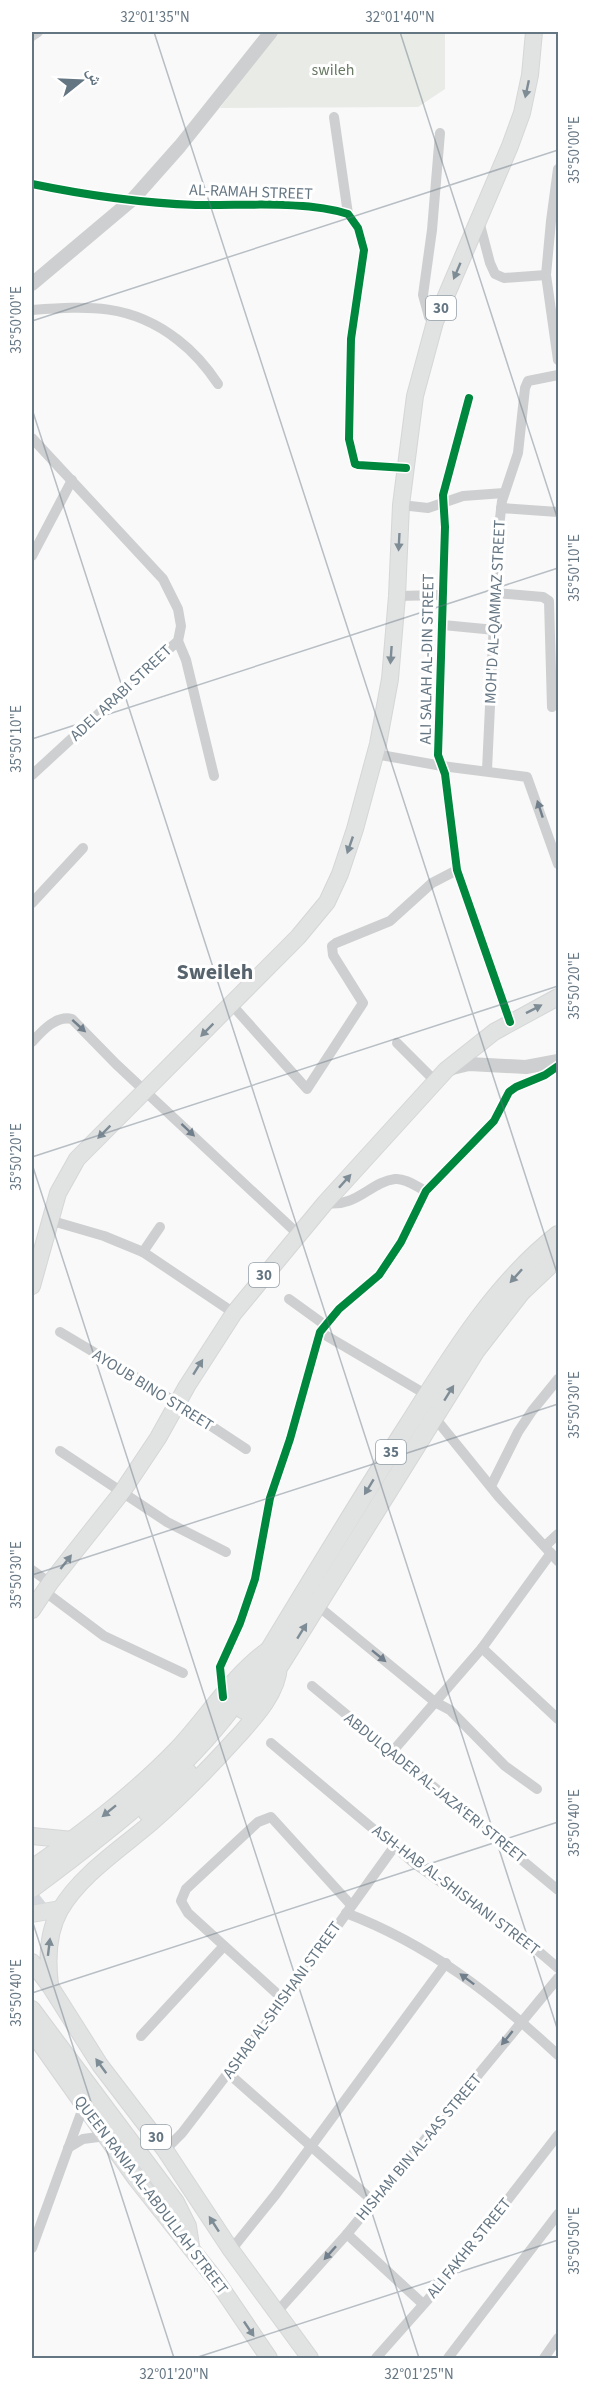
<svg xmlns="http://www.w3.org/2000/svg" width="590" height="2390" font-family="'Source Sans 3','Noto Naskh Arabic',sans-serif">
	<rect width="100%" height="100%" fill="#f9f9f9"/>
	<!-- green -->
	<path fill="#e8ebe6" d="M276,32H445V89L418,107L220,108Z"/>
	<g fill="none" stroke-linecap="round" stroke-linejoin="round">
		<!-- trunk-tunnel -->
		<path stroke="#d4d8dc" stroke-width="18" stroke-dasharray="18 9" stroke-linecap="butt" d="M32,1904L41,1897"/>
		<defs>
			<g id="primary">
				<path d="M32,1286L58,1193L77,1159L298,937L327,902L340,874L355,829L378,744L390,679L397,596L401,505L415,396L435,322L510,146L522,113L530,75L534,32"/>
				<path d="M32,1610L50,1583L122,1492L158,1438L187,1386L234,1313L325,1203L446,1070L494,1032L558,997"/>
				<path d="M32,1836L73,1840"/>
				<path d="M32,1868C84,1832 134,1794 178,1748C208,1716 232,1676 268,1650"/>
				<path d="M32,1914L60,1909"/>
				<path d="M32,1962L50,1986L100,2065L165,2150L231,2250L310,2358"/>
				<path d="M50,1985C47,1960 47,1933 60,1910C80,1875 122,1848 152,1822C183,1795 211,1766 239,1735C256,1716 278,1692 279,1666"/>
				<path d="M32,2009L176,2202L188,2226L191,2246"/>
				<path d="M32,2032L136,2179L216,2280L269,2358"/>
			</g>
			<g id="trunk">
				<path d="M244,1710L281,1663L476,1350L521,1292L558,1257"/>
				<path d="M147,1812L188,1773"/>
				<path d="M32,1888C114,1827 200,1761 255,1674C305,1591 355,1508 407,1427C450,1359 494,1285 558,1235"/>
			</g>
		</defs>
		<!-- primary casing -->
		<use href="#primary" stroke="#d5d6d7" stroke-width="18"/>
		<!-- trunk casing -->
		<use href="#trunk" stroke="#d5d6d6" stroke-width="20"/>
		<!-- minor -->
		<g stroke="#cecfd0" stroke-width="10">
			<path d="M32,36L38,32"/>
			<path d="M334,117L348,214"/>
			<path d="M558,169L551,221L546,275L558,360"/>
			<path d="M32,184C85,195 142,203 196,205C243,206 304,200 348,214L358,228L364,250L351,339L349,439L355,464L358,465L406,468"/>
			<path d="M479,221L490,263L495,274L504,278L546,275"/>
			<path d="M32,310C88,306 131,303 178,340C195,353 206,366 218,384"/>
			<path d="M435,322L429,317L423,295L432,230L440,133"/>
			<path d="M469,398L443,495L445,527L438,755L445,774L457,870L510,1022"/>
			<path d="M32,438L163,579L178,609L181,626L178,641L169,649L32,775"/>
			<path d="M401,505L428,508L463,496L504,493"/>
			<path d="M501,508L558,512"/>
			<path d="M32,556L72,480"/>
			<path d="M496,593L543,597L549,601L552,707"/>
			<path d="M397,596L442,595"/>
			<path d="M443,625L495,630"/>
			<path d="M178,641L186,660L214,776"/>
			<path d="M375,754L442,766L527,777L558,864"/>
			<path d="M487,770L498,536L502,501L518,453L525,388L528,381L558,375"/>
			<path d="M32,903L83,848"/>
			<path d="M232,1005L307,1089L363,1003L333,955L332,946L336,943L390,921L432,883L457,870"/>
			<path d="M32,1042C42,1031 56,1015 72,1019L116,1064L299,1235"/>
			<path d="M397,1043L435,1081"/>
			<path d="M325,1203C357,1208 370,1182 395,1179C406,1178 417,1187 426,1191"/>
			<path d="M49,1220L104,1236L143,1252L234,1313"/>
			<path d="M143,1252L160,1227"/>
			<path d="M289,1299L325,1325"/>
			<path d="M60,1332L149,1385L246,1449"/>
			<path d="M320,1332L427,1395"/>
			<path d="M435,1418L499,1497L558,1561"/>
			<path d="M60,1451L167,1522L226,1552"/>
			<path d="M491,1486L518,1432L532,1411L558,1379"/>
			<path d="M545,1546L558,1534"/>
			<path d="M32,1570L50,1583"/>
			<path d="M44,1591L104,1636L183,1673"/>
			<path d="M318,1606L435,1702L450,1710L505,1766L537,1789"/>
			<path d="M482,1648L558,1719"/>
			<path d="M312,1686L558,1890"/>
			<path d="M223,1696L220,1667L240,1623L255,1579L270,1498L290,1439L320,1332L339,1309L379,1275L401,1242L426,1191L494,1121L509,1092L516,1087L545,1075L558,1066"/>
			<path d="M271,1743L415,1864L537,1950L558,1968"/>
			<path d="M392,1752L482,1648L551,1553"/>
			<path d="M346,1913C430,1945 493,1995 558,2055"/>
			<path d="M284,2000L188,1913L181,1901L186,1889L258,1822L271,1817L351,1905"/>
			<path d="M141,2036L223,1947"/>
			<path d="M228,2073L373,2201"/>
			<path d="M68,2148L83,2139L106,2136"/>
			<path d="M165,2150L182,2133L284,2000L394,1847"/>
			<path d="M347,2234L423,2304"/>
			<path d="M32,2248L84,2105"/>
			<path d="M231,2250L276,2194L446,1963"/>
			<path d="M276,2313L347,2234L558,1978"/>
			<path d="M376,2358L447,2278L558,2135"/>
			<path d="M448,2358L558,2214"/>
			<path d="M544,2358L558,2338"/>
		</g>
		<!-- tertiary -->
		<g stroke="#cecfd0" stroke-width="14">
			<path d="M32,284L133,199L180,146L271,32"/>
			<path d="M448,1069L469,1064L526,1067L558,1061"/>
		</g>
		<!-- primary -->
		<use href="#primary" stroke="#e1e2e2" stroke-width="16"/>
		<!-- trunk -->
		<use href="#trunk" stroke="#e1e2e2" stroke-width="18"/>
		<defs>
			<g id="cycleway">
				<path d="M32,184C85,195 142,203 196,205C243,206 304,200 348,214L358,228L364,250L351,339L349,439L355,464L358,465L406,468"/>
				<path d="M469,398L443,495L445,527L438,755L445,774L457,870L510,1022"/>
				<path d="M223,1697L220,1667L240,1623L255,1579L270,1498L290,1439L320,1332L339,1309L379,1275L401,1242L426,1191L494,1121L509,1092L516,1087L545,1075L558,1066"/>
			</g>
		</defs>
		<!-- cycleway casing -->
		<use href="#cycleway" stroke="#fff" stroke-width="11"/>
		<!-- cycleway -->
		<use href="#cycleway" stroke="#00873e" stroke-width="8"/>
	</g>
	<!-- one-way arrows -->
	<defs><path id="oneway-solid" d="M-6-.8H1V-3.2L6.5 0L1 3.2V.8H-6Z" transform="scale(1.5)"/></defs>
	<g fill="#7e8c96">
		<use href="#oneway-solid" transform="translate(527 89) rotate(102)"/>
		<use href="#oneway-solid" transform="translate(457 271) rotate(113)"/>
		<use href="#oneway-solid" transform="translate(399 542) rotate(93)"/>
		<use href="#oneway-solid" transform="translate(391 655) rotate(94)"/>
		<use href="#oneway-solid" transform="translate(350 845) rotate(109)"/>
		<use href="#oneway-solid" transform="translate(534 1009) rotate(-27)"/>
		<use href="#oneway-solid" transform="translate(207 1030) rotate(135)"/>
		<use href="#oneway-solid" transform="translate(104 1132) rotate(135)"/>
		<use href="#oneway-solid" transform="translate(345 1181) rotate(-48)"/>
		<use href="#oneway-solid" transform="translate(516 1276) rotate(132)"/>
		<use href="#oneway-solid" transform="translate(198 1367) rotate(-58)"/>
		<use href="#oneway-solid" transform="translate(449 1393) rotate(-58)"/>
		<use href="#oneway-solid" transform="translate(369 1487) rotate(121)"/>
		<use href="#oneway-solid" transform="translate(66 1562) rotate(-52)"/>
		<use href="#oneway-solid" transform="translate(302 1631) rotate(-58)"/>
		<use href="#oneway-solid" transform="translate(109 1811) rotate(141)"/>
		<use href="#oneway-solid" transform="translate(49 1947) rotate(-83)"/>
		<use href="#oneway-solid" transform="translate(101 2066) rotate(-126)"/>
		<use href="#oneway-solid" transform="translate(214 2224) rotate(-123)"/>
		<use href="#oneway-solid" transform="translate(249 2329) rotate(56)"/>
	</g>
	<g fill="#707f8b">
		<use href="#oneway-solid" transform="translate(540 809) rotate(-108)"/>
		<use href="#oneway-solid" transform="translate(79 1026) rotate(42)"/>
		<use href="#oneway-solid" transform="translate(188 1130) rotate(43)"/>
		<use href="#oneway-solid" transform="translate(379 1656) rotate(39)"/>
		<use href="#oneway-solid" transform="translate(467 1979) rotate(-143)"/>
		<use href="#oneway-solid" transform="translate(507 2038) rotate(129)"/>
		<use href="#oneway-solid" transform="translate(330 2253) rotate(132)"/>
	</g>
	<!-- ticks -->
	<path fill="none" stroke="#657683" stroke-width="1.5" stroke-opacity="0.45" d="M154,32L558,1276M400,32L558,520M32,321L558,150M32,409L558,2031M32,739L558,568M32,1157L558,986M32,1164L419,2358M32,1575L558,1404M32,1920L174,2358M32,1993L558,1822M195,2358L558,2240"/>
	<g text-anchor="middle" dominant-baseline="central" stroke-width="6" stroke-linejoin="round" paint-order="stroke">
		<!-- shield labels -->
		<g fill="#fff" stroke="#939fa8" stroke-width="1.5">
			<rect x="426" y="296" width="30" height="24" rx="4.5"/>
			<rect x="249" y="1263" width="30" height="24" rx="4.5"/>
			<rect x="376" y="1440" width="30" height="24" rx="4.5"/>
			<rect x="141" y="2125" width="30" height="24" rx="4.5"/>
		</g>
		<g font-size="15" font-weight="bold" fill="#657683">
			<text x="441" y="308">30</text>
			<text x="264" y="1275">30</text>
			<text x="391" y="1452">35</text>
			<text x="156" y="2137">30</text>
		</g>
		<!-- park labels -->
		<g font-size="16" fill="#687a64" stroke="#fff">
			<text x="333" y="70">swileh</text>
		</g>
		<!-- street labels -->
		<g font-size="16" fill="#657683" stroke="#fff">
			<text transform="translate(251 192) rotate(2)">AL-RAMAH STREET</text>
			<text transform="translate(495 612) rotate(-87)">MOH'D AL-QAMMAZ STREET</text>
			<text transform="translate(427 659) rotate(-89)">ALI SALAH AL-DIN STREET</text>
			<text transform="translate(121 693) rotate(-43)">ADEL ARABI STREET</text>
			<text transform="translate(153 1390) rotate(32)">AYOUB BINO STREET</text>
			<text transform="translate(435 1788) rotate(39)">ABDULQADER AL-JAZA‘ERI STREET</text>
			<text transform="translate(456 1890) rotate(37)">ASH-HAB AL-SHISHANI STREET</text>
			<text transform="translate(282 2000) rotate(-54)">ASHAB AL-SHISHANI STREET</text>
			<text transform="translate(419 2147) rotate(-50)">HISHAM BIN AL-AAS STREET</text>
			<text transform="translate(151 2195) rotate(53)">QUEEN RANIA AL-ABDULLAH STREET</text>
			<text transform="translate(469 2248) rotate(-51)">ALI FAKHR STREET</text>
		</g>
		<!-- district labels -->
		<g font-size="22" font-weight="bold" fill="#57646e" stroke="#fff">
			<text x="215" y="972">Sweileh</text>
		</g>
	</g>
	<!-- border -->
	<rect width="590" height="2390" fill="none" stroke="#ffffff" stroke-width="66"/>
	<!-- north arrow -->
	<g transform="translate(81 81) rotate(72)" stroke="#ffffff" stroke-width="4.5" paint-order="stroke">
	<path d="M0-4.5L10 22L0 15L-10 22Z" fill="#657683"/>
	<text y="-9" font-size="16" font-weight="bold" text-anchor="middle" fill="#657683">ش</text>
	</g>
	<rect x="33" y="33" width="524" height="2324" fill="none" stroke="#657683" stroke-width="2"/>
	<g font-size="15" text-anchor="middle" fill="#657683">
		<text x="155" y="22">32°01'35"N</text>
		<text x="400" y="22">32°01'40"N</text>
		<text transform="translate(574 150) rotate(-90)" y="5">35°50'00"E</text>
		<text transform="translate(16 320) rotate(-90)" y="5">35°50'00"E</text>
		<text transform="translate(574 568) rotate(-90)" y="5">35°50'10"E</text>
		<text transform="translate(16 739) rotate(-90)" y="5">35°50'10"E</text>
		<text transform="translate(574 986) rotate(-90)" y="5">35°50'20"E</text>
		<text transform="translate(16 1157) rotate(-90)" y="5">35°50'20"E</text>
		<text transform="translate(574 1405) rotate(-90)" y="5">35°50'30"E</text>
		<text transform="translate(16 1575) rotate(-90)" y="5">35°50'30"E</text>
		<text transform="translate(574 1823) rotate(-90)" y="5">35°50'40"E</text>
		<text transform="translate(16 1993) rotate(-90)" y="5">35°50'40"E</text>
		<text transform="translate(574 2241) rotate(-90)" y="5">35°50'50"E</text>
		<text x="174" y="2379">32°01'20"N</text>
		<text x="419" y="2379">32°01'25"N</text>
	</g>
</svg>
